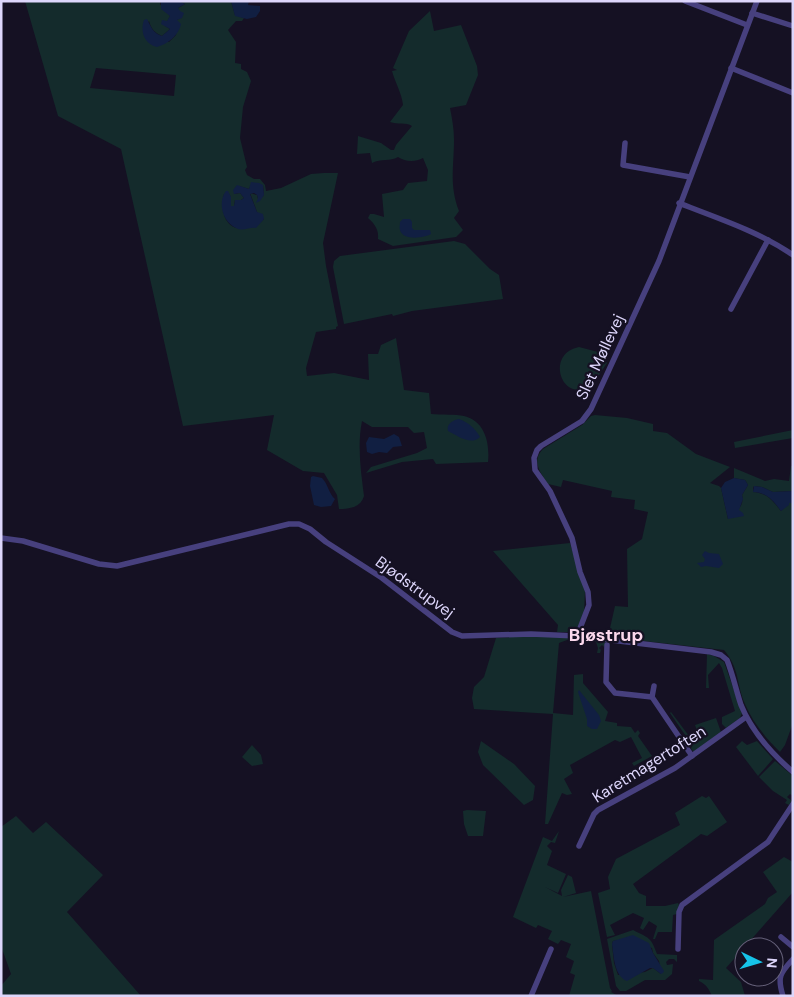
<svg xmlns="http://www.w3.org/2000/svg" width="794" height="997" font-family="'DM Sans',sans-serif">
	<rect width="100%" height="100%" fill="#151123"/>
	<!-- green -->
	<g fill="#142b2c" fill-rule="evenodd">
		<path d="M25,1H161L160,4L170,16L165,26L170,29L162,36C155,33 151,29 149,21L143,30L169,42L176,35L177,20L180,18L178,8L185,4L179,1H231L235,15L244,18L242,21H236L228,30L236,42L235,63L241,64V69L247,72L251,81L243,107L240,138L247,167L245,170L247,175L254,179H260L265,185L266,191L281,188L311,174L324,173H338L323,243L326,266L338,326L336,327V329L316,332L306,368L307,376L334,373L369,380L368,354H378L381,345L396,338L404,390L429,393L431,414C441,415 456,414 464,416C485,421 490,443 488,462L436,464L433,459L402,462L366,473L371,467L417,453L427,448L424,432L414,433L408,427H372L362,421C357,446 361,472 364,496C361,507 350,509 339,509L337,495L324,473L303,471L267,450L274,415L183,426L121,149L58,116ZM96,68L176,75L174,96L90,88ZM263,185L264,195L258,199L257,195L250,193L257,212L264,219C238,239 218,226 224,194L230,195L231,206L233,207L234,206L235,200H241L244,198L240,193L234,194L239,186L249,189L250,187Z"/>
		<path d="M430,11L434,31L461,25L477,66L478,75L466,105L450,108C452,118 454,129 454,140C454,166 449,185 459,211L454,218L463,230L456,237L393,246L378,239C379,230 375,224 368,218L370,214H374L384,217L382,194L403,190L408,183L427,181L428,170L423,158C415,162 406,162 398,157C390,162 381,158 372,163L370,153L357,154L358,136L381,143L391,150H394L396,145L412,126C406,122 398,125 390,122L403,105C402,94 395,82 392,71L397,70L393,68L409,31Z"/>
		<path d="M454,241L465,244L490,269L499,275L503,299L412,311L393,316L392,314L344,324L333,267L334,261L340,256Z"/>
		<path d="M579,347L598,352L599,351L602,353V357L607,363C602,370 597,380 590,385C563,405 544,354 579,347Z"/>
		<path d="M595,415L627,418L653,424V431L667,433L696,454L730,467L710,483L719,486L721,488L728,519C735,513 745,506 742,495L748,485L745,480L734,478V468L765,481L774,479L789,481L791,466H793V491L773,492L762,487L754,486L753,488V492C767,493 772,500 781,511L789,503H793V723L785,745L780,752C766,738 753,723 745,704C736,683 740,669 724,650L608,637L615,606L628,607L627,549L642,539L648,512L634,509L635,500L611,497L612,491L563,480L561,487L548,484C540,472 531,461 543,449L582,425L591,416Z"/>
		<path d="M793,430V438L735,448L734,442Z"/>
		<path d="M570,543L585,591L584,614L577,628L572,632H557L558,625L493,551Z"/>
		<path d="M529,636L570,637L606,641L604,647L602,645L599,648L601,650L600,653H597L598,648L596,642L567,640L559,643L553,713L573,715L574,675L583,674V683L608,712L605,721L617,723V726L631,727L635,733L638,730L640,733L638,736L652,756L634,766L632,763L642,758L631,737L620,742L615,740L570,765L573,773L564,779L572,794L567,795L562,793L548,824H545L553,714L474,709L472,698L474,687L484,677L496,638Z"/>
		<path d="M707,654L714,656L724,662L742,713L740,718L726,728L722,724V717L735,711L722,668L719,663L708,675L709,688H706Z"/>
		<path d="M671,712L695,744L700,739L695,725L716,718L721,732L694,752L691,749L692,745L670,713Z"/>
		<path d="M481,741L514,764L535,786L533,800L524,805L483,765L478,752Z"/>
		<path d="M742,741L747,745L757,741L773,759L758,776L736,747Z"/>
		<path d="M252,745L261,755L263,764L252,766L242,757Z"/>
		<path d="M775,761L793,776V796L790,794L787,797L792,801L789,805L785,803L787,800L773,791L759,777Z"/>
		<path d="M702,796L706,798L709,796L727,822L707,836L701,834L633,884L639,893L646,896V906H665L678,903L679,905L677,914L673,915L672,932H658L655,939H653L657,926L649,921L643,930L640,928L644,918L633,913L610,925L615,935L607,937L598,893L610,889L608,877L616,859L680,825L675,813Z"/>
		<path d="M467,810L486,811L483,836H468L464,824L463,811Z"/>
		<path d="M16,816L33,833L46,822L103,875L67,912L141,996H1V986L11,974L1,946V827Z"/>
		<path d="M559,831L555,843L551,842L547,846L552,851L547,865L566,874L558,893L545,887L562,896L561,890L568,875L572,877L576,893L563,897L591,891L610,988L612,991L611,992L618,996H569L575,975L570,973L574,961L566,957L571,944L561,940L558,944L548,939L552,931L538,925L536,928L513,917L543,837L552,841Z"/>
		<path d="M784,857L793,862V892L726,968L741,982L745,996H712C709,989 706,984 699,981V979L713,980L714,940L765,904L768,898L777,892L763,872Z"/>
		<path d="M633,930C649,938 651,937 657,954L677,955V962L674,959H669L666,962L667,965L673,964L672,974L665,980H645L626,991H620L616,986L607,939ZM620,940L652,948L653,953L659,961L661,974L653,968L645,972L618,975L614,963L612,944L613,941Z"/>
	</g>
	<!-- water -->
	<g fill="#111f42">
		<path d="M161,1H179L185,4L178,8L180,11L184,13L182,18L177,20L181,24C179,35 168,44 157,47C144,44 140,31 144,20L147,19C151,27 153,33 162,36L170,29L161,24L162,20L167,21L170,16L161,9Z"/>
		<path d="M231,1H249L248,5L260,6V11L256,17L247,19L235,16Z"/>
		<path d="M251,182L259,183L263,185L264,195L260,201L256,203L258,198L257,195L254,193L250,194L257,212L263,214L264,219L256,228C249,227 243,232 236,228C223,222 217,203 226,191H228L231,197V206H234L235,200H241L244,198L240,193L234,194L233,190L237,185L249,189Z"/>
		<path d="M403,219H410L412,222V228L414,230H430L431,234C424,238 403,241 400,230C399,228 400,225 400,222Z"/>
		<path d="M459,419C469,423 475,428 480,437C471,446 458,436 448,431C446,424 453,420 459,419Z"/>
		<path d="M394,434L399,437L402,446L393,447L387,453L379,452L372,454L367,452L366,443L369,437L384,439Z"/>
		<path d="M313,476L322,478C328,484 329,494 335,499L331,506L321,507L314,505L310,486L311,477Z"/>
		<path d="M734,478L745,480L748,485L742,495L743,499L739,510L743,513L744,516L728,519L721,488L725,482Z"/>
		<path d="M754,486L762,487L773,492L793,491V503H789V505L781,511C772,499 767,493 753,492Z"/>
		<path d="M705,551L709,553L719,554L723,564L719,568L706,566L701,567L697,563L704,562L705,559L702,555Z"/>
		<path d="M579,690L599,715L601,721L597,729H592L587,726V719L578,692Z"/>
		<path d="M633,935L649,943L653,953L664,971L663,973L661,974L653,968H650L627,981C614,976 614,957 612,944L613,941Z"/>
	</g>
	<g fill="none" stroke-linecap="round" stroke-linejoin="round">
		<!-- minor -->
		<g stroke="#47407e" stroke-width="5.5">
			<path d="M685,1L747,25"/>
			<path d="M752,13L793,26"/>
			<path d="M731,68L793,93"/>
			<path d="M625,143L623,165L690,177"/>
			<path d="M679,203C719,219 758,231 793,255"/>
			<path d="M731,309L768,240"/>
			<path d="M1,538L23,541L99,564L117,566L289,524H299L310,529L326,542L382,578L452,632L462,636L531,634L577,636L711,652L721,655L727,660C733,675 736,690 741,705C752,732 771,753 793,772"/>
			<path d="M577,636L589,605L588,592L580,572L572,538L550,491L535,470L534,458L537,450L541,446L582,421L591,409L659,261L757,1"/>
			<path d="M607,645L606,682L615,693L652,697L692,756"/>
			<path d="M652,697L654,686"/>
			<path d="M579,846L594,814L598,810L675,768L746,717"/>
			<path d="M781,937L793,947"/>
			<path d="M678,949L679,912L682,905L768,842L793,804"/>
			<path d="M531,996L551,949"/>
			<path d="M783,996C777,977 780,973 793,959"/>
		</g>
	</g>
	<g text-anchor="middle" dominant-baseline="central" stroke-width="4.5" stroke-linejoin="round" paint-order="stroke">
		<!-- street labels -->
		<g font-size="16" fill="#ddd6fb" stroke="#151123">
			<text transform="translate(600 357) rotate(-65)">Slet Møllevej</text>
			<text transform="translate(415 587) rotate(36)">Bjødstrupvej</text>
			<text transform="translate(649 764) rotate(-32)">Karetmagertoften</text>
		</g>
		<!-- neighbourhood labels -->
		<g font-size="18" font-weight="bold" fill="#fbd8ec" stroke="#151123">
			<text x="606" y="635">Bjøstrup</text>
		</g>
	</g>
	<!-- border -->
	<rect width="794" height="997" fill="none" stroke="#ddd6fb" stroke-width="5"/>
	<!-- north arrow -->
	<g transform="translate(759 962) rotate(95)"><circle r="24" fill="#151123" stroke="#656079"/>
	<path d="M0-4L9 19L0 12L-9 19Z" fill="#16c3e8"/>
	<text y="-8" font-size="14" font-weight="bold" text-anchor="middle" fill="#ddd6fb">N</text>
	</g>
</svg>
